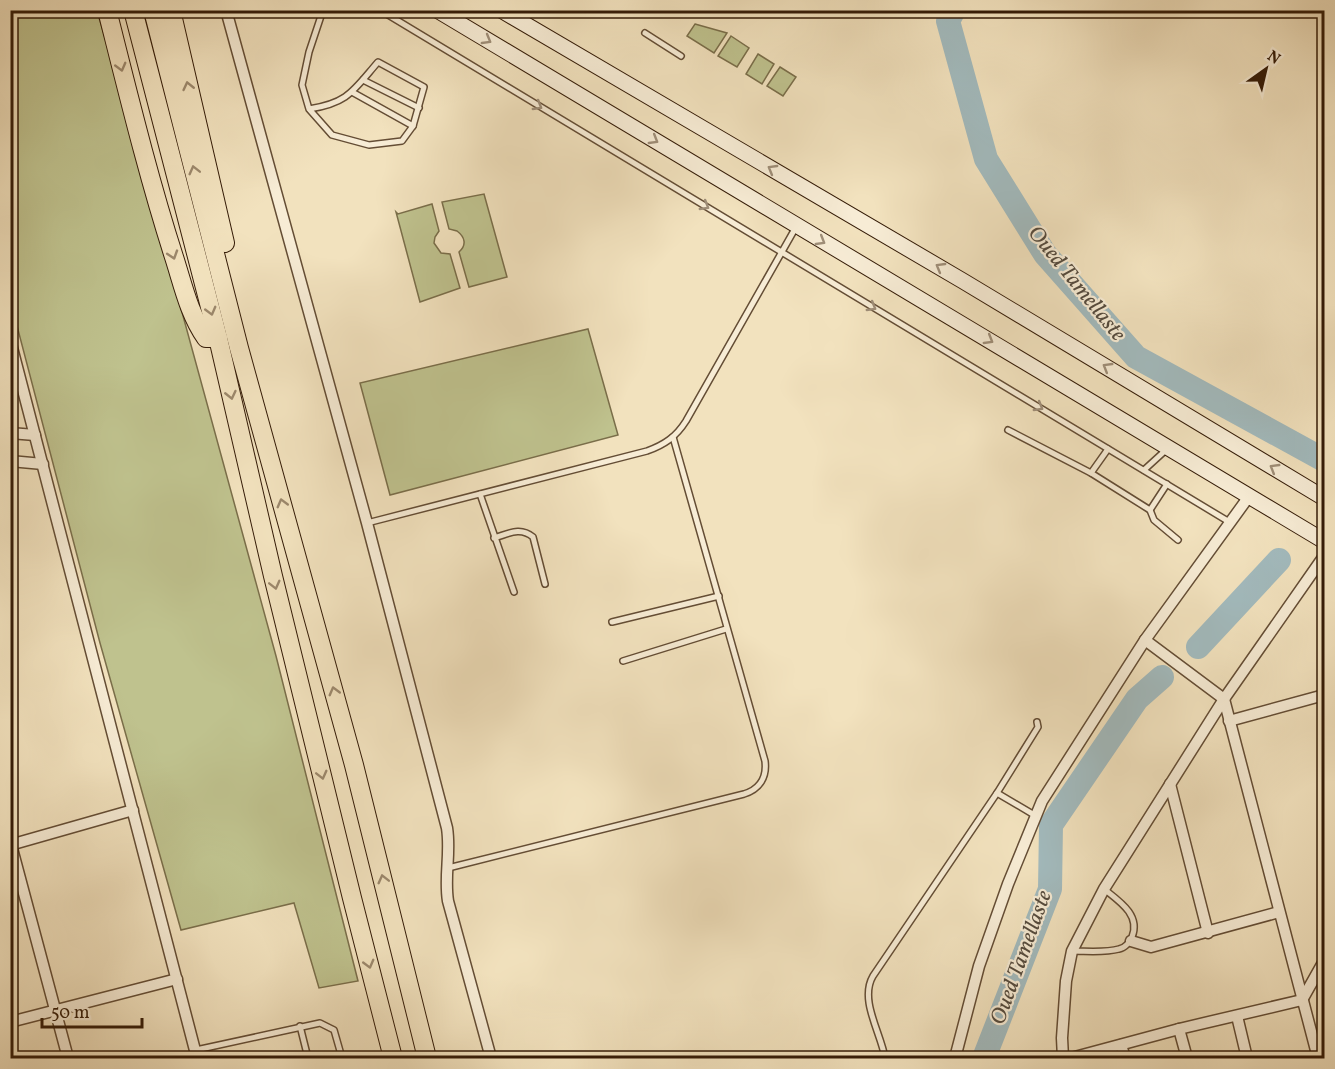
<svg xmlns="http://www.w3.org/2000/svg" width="1335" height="1069" font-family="Vollkorn,serif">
	<rect width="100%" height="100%" fill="#f2e2be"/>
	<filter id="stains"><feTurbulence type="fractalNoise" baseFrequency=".00333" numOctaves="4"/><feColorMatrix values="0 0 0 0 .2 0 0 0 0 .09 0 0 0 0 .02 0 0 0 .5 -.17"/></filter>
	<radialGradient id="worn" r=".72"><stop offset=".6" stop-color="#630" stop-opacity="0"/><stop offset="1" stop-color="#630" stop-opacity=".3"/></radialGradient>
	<!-- green -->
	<g fill="#bfc28e" stroke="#7a6e4a" stroke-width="1.5">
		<path d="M10,11H97L127,111L276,656L358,981L319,988L294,903L181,930L100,643L11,303Z"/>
		<path d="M695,24L727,33L714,53L687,36Z"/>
		<path d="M731,36L749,48L737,67L718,56Z"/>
		<path d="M758,54L774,64L762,84L746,74Z"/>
		<path d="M780,67L796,77L783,96L767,86Z"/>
		<path d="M484,194L507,277L469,287L459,252C467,245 465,237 457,231L449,229L442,202Z"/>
		<path d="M432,204L439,231L435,237L434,243L441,253L450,254L460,288L420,302L396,212L398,214Z"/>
		<path d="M588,329L618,435L390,495L360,383Z"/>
	</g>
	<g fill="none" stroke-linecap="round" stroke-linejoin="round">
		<!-- river -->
		<g stroke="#a2babd" stroke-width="24">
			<path d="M954,10L948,21L986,159L1045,254L1136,357L1324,460"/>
			<path d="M1198,647L1279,560"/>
			<path d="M984,1058L1050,889L1051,825L1137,699L1162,677"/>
		</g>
		<defs>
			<g id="service">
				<path d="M380,10L1231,523"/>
				<path d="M645,33L681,56"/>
				<path d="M363,80L419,108"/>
				<path d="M352,92L413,126"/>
				<path d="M309,109C348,103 353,91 378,62L424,87L413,126L402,141L369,145L332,135L309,109L302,85L309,52L323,10"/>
				<path d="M1008,430L1091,473"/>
				<path d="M1108,449L1091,473L1150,510L1154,520L1178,540"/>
				<path d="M1144,470L1167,449"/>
				<path d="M480,494L514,592"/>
				<path d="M1150,510L1167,484"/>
				<path d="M367,523L647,451C664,445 676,437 686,421L796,227"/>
				<path d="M494,538C508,534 520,526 533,537L545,584"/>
				<path d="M612,622L719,596"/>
				<path d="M623,661L726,629"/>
				<path d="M997,793L1038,727L1037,722"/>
				<path d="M448,868L744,794C760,789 767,777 765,761L673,437"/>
				<path d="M1072,951C1087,951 1105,953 1119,949C1125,948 1130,942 1132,937C1141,915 1119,901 1104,889"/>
				<path d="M300,1026L308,1058"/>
				<path d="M196,1050L320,1023L334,1030L342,1058"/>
				<path d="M885,1058C881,1033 859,1000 873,976L997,793L1036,816"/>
			</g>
			<g id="minor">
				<path d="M226,10L367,523L447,828C451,853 444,876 448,901L491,1058"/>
				<path d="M10,340L197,1058"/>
				<path d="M10,433L35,435"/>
				<path d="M10,461L43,464"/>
				<path d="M1145,640L1224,699L1318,1058"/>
				<path d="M1229,721L1324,695"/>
				<path d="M1170,784L1208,933"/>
				<path d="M10,841L68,1058"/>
				<path d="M10,845L133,810"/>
				<path d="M1131,941L1151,947L1279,912"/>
				<path d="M1237,1016L1247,1058"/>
				<path d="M10,1022L177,979"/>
				<path d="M1179,1029L1187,1058"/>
				<path d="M1121,1045L1125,1058"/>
				<path d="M955,1058L979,966L1008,884L1042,801L1145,640L1250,495"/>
				<path d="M1063,1058L1062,1038L1066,981L1072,951L1104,889L1224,699L1324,556"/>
				<path d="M1071,1058L1179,1029L1302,1000L1324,961"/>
			</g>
			<g id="secondary">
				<path d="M437,10L1324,541"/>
				<path d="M501,10L963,281L1324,498"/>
			</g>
			<g id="trunk">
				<path d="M107,10C128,93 148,176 174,257C183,285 189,314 206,338H218"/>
				<path d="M133,10L218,338L273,576L352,898L393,1058"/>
				<path d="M153,10L239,348L354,765L427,1058"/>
				<path d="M171,10L225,243"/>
			</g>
		</defs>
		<!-- service casing -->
		<use href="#service" stroke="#644d35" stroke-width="8"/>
		<!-- minor casing -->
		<use href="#minor" stroke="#644d35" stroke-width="13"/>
		<!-- secondary casing -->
		<use href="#secondary" stroke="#341b07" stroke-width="17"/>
		<!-- trunk casing -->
		<use href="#trunk" stroke="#341b07" stroke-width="20"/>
		<!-- service -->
		<use href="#service" stroke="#f7ecd5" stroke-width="5"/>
		<!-- minor -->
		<use href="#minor" stroke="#f7ecd5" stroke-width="10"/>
		<!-- secondary -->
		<use href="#secondary" stroke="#f7ecd5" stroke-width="15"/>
		<!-- trunk -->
		<use href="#trunk" stroke="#f2e2be" stroke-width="18"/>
	</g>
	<!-- one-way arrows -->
	<defs><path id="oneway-chevron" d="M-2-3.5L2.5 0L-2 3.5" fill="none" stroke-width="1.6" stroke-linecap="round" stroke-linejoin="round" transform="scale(1.5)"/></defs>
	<g stroke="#9f8e78">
		<use href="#oneway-chevron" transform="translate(487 40) rotate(30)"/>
		<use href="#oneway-chevron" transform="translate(538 106) rotate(31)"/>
		<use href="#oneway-chevron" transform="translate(654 140) rotate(31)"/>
		<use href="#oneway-chevron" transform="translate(772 169) rotate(-150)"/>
		<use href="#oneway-chevron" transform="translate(705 206) rotate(31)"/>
		<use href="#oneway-chevron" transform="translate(821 241) rotate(31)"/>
		<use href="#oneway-chevron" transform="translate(940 267) rotate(-150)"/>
		<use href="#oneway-chevron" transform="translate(872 307) rotate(31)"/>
		<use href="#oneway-chevron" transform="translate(989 340) rotate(31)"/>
		<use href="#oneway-chevron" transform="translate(1107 367) rotate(-149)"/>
		<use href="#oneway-chevron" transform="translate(1039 407) rotate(31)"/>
		<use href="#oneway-chevron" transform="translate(1274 468) rotate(-149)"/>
	</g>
	<g stroke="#9c886c">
		<use href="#oneway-chevron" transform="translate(121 67) rotate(75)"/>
		<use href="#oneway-chevron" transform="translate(188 86) rotate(-103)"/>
		<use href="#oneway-chevron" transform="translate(194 170) rotate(-104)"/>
		<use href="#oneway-chevron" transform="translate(173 255) rotate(72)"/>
		<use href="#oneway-chevron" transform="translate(211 311) rotate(75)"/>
		<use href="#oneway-chevron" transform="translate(231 395) rotate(77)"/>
		<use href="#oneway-chevron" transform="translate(282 503) rotate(-105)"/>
		<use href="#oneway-chevron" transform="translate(275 585) rotate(76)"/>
		<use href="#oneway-chevron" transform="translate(334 691) rotate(-105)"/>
		<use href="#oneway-chevron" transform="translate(322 775) rotate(76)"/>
		<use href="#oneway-chevron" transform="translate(383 879) rotate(-104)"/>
		<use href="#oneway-chevron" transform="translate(369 964) rotate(75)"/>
	</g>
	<g text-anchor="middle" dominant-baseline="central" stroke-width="4.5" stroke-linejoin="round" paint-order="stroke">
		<!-- water labels -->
		<g font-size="22" font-style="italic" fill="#554b3e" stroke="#f7ecd5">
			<text transform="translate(1076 284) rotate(51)">Oued Tamellaste</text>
			<text transform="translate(1022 958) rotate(-70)">Oued Tamellaste</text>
		</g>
	</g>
	<!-- margin -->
	<rect width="1335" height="1069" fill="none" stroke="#f2e2be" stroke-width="36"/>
	<rect x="12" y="12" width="1311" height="1045" fill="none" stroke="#341b07" stroke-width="3"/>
	<rect x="18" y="18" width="1299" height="1033" fill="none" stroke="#341b07" stroke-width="1.5"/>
	<!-- north arrow -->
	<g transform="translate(1266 69) rotate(34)" stroke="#f7ecd5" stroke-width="4.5" paint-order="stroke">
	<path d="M0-4.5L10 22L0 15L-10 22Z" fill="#341b07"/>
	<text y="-9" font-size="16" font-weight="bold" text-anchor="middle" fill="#341b07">N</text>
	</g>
	<!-- scale -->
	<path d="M42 1018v9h100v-9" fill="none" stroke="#341b07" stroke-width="3"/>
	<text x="51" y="1018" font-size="18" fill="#341b07" stroke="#f7ecd5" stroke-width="4.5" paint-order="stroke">50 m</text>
	<rect width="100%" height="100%" filter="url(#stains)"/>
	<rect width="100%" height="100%" fill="url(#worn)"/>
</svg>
